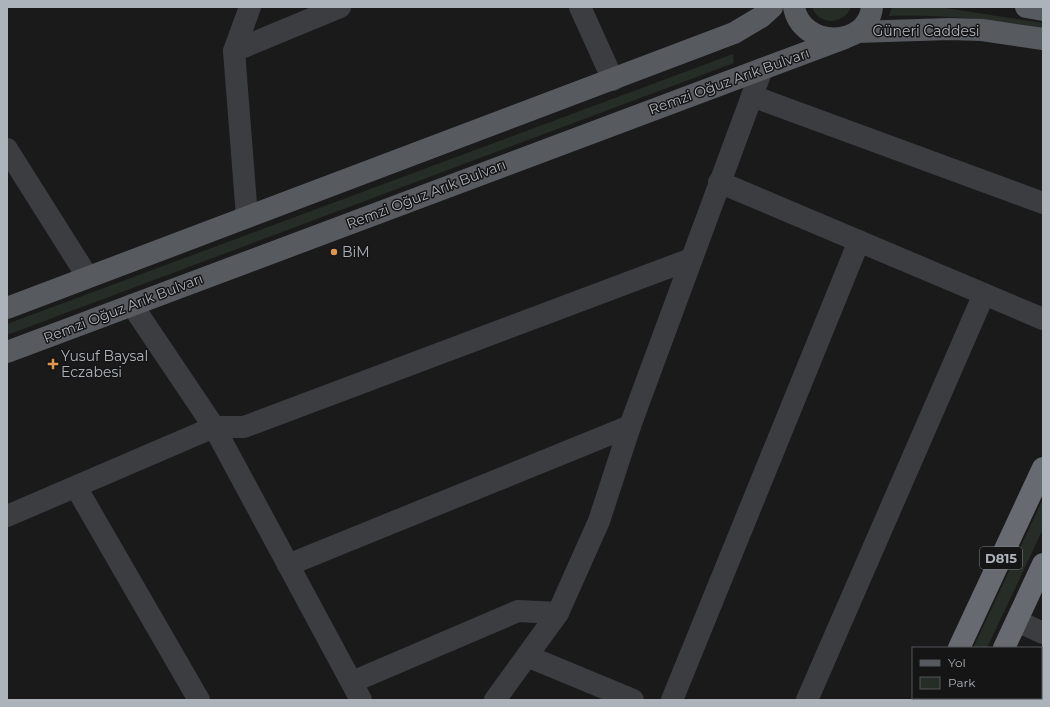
<svg xmlns="http://www.w3.org/2000/svg" width="1050" height="707" font-family="Montserrat,sans-serif">
	<rect width="100%" height="100%" fill="#1a1a1b"/>
	<!-- green -->
	<g fill="#262d26">
		<path d="M812,7H851C844,25 818,26 812,7Z"/>
		<path d="M892,7H939L1043,23V29C992,20 941,14 889,16Z"/>
		<path d="M733,54L734,63L7,335V324Z"/>
		<path d="M1043,499V529L987,648H973Z"/>
	</g>
	<g fill="none" stroke-linecap="round" stroke-linejoin="round">
		<!-- minor -->
		<g stroke="#3b3d40" stroke-width="22">
			<path d="M580,7L613,80"/>
			<path d="M234,51L340,7"/>
			<path d="M752,96L1043,203"/>
			<path d="M7,149L87,276"/>
			<path d="M719,182L1043,319"/>
			<path d="M247,217L234,51L250,7"/>
			<path d="M132,305L214,427L361,700"/>
			<path d="M76,487L199,700"/>
			<path d="M7,516L214,427H244L691,259"/>
			<path d="M288,565L630,426"/>
			<path d="M1017,621L1043,633"/>
			<path d="M527,656L633,700"/>
			<path d="M352,682L518,611L558,613"/>
			<path d="M495,700L558,613L599,521L630,426L762,69"/>
			<path d="M672,700L859,241"/>
			<path d="M807,700L984,294"/>
		</g>
		<!-- major -->
		<g stroke="#575a5f" stroke-width="22">
			<path d="M794,7C801,48 867,50 872,7"/>
			<path d="M1026,7L1043,10"/>
			<path d="M857,32L949,29L982,30L1043,39"/>
			<path d="M7,308L734,33L761,17L772,7"/>
			<path d="M7,352L845,38"/>
		</g>
		<!-- highway -->
		<g stroke="#676b71" stroke-width="22">
			<path d="M959,648L1043,468"/>
			<path d="M1004,648L1043,564"/>
			<path d="M935,700L936,698"/>
			<path d="M980,700L981,698"/>
		</g>
	</g>
	<!-- markers -->
	<g fill="#e0964d" stroke="#151516" stroke-width="1.5">
		<circle cx="334" cy="252" r="4"/>
		<path d="M51 358h4v4h4v4h-4v4h-4v-4h-4v-4h4z"/>
	</g>
	<g text-anchor="middle" dominant-baseline="central" stroke-width="3" stroke-linejoin="round" paint-order="stroke">
		<!-- shield labels -->
		<rect fill="#151516" stroke="#7f8489" stroke-width="1" x="980" y="547" width="42" height="22" rx="3"/>
		<g font-size="13" font-weight="bold" fill="#adb3ba">
			<text x="1001" y="558">D815</text>
		</g>
		<!-- street labels -->
		<g font-size="14" fill="#adb3ba" stroke="#151516">
			<text x="926" y="31">Güneri Caddesi</text>
			<text transform="translate(729 81) rotate(-20)">Remzi Oğuz Arık Bulvarı</text>
			<text transform="translate(426 194) rotate(-21)">Remzi Oğuz Arık Bulvarı</text>
			<text transform="translate(123 308) rotate(-21)">Remzi Oğuz Arık Bulvarı</text>
		</g>
		<!-- poi labels -->
		<g font-size="14" fill="#adb3ba" stroke="#151516" text-anchor="start">
			<text x="342" y="252">BiM</text>
			<text x="61" y="356">Yusuf Baysal<tspan x="61" dy="16">Eczabesi</tspan></text>
		</g>
	</g>
	<!-- border -->
	<rect width="1050" height="707" fill="none" stroke="#adb3ba" stroke-width="16"/>
	<!-- legend -->
	<rect x="912" y="647" width="130" height="52" fill="#151516" stroke="#525458"/>
	<rect x="920" y="660" width="20" height="6" fill="#575a5f" stroke="#525458"/>
	<text x="948" y="667" font-size="12" fill="#adb3ba">Yol</text>
	<rect x="920" y="677" width="20" height="12" fill="#262d26" stroke="#525458"/>
	<text x="948" y="687" font-size="12" fill="#adb3ba">Park</text>
</svg>
